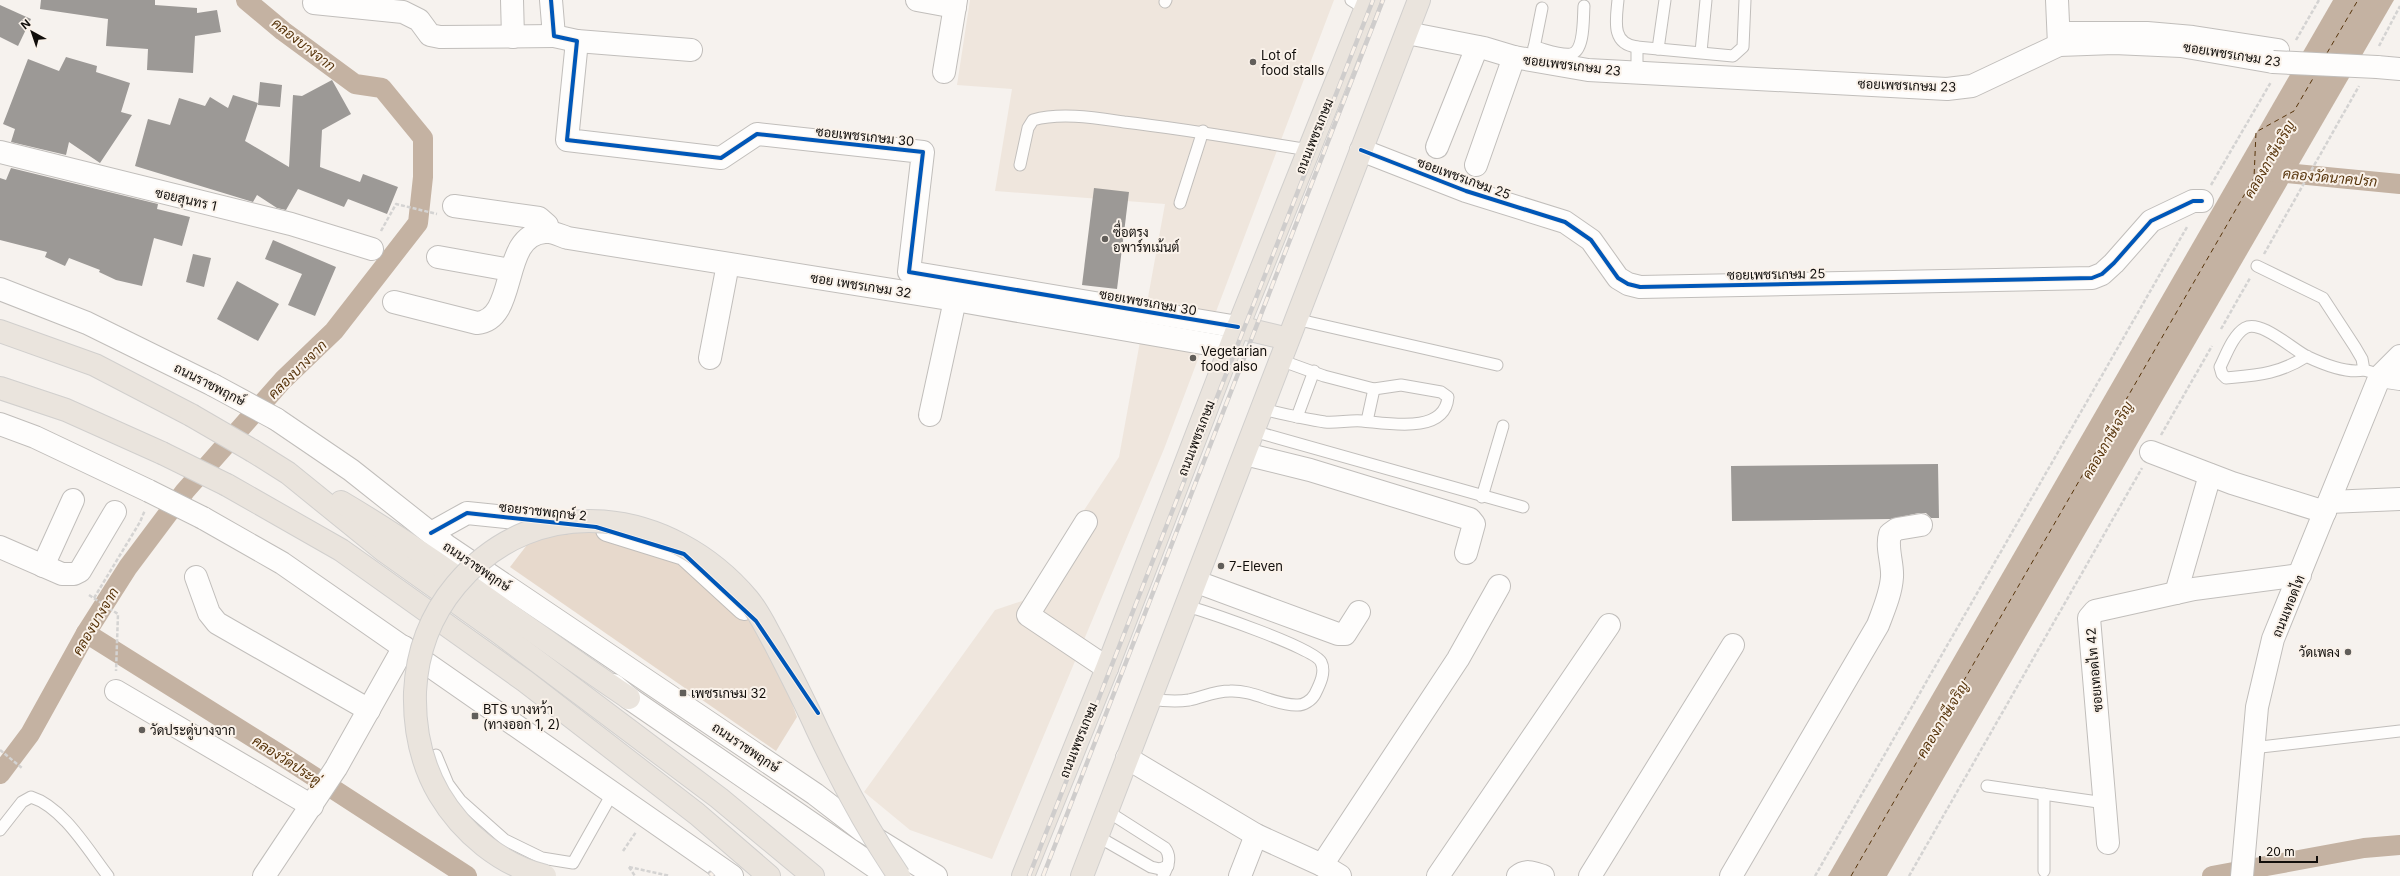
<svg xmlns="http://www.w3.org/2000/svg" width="2400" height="876" font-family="Inter,Sarabun,sans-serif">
	<rect width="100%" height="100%" fill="#f6f2ee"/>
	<!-- built -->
	<path fill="#efe6dd" d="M970,0H1334L1164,449L992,859L910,830L864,792L995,610L1025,600L1119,457L1165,204L995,191L1012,89L957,85Z"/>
	<!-- green -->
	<path fill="#e7d9cc" d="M553,511L674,558L752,623L783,679L797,717L776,751L510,567Z"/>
	<!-- water -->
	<path fill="#c4b2a2" d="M2333,0H2394L1887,876H1828Z"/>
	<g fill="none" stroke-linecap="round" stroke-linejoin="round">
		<!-- canal -->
		<g stroke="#c4b2a2" stroke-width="20">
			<path d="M2266,171L2400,184"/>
			<path d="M86,633L276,752L467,876"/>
			<path d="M0,774L30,734L86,633L128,567L185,491L283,380L334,331L418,223L423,177V138L382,88L355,84L283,31L246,0"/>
			<path d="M2212,876L2364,848L2400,845"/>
		</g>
		<!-- ferry -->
		<g stroke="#57340b" stroke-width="1" stroke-dasharray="5 4" stroke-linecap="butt">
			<path d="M2327,53L2358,0"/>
			<path d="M1851,876L2254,178L2256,132L2294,111L2315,75"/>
		</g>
	</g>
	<!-- building -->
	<g fill="#9c9996">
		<path d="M41,0H155V5L197,8V13L217,10L221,32L195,36L193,73L147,70L148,49L106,46L108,19L40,9Z"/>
		<path d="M0,5L31,19L18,46L0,37Z"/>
		<path d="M66,57L97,66L96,72L130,83L121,112L132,115L100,163L69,142L66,155L11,142L15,129L3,124L28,59L59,71Z"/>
		<path d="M332,80L351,114L322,130L320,167L360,182L363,174L398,187L387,214L348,199L344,207L298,189L286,210L277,208L257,195L253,202L135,166L148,119L170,125L179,98L205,106L210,97L228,108L233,95L258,103L245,141L289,167L293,95L302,96Z"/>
		<path d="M260,82L282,85L280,107L258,105Z"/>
		<path d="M11,168L158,204L157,209L190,217L182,246L154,238L142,286L116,280L99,272L100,270L69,258L65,266L45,257L47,252L0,240V178L6,180Z"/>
		<path d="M1094,188L1129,192L1117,289L1082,285Z"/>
		<path d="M273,240L336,267L315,316L288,305L302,274L265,259Z"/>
		<path d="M193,254L211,258L204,287L186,282Z"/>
		<path d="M237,281L279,304L258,341L217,319Z"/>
		<path d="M1938,464L1939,518H1931L1926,513H1919L1890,519L1732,521L1731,466Z"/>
	</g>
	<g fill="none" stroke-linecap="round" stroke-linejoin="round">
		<defs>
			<g id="service">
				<path d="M1351,0L1365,9"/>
				<path d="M1618,0C1616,20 1611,44 1637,47V72"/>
				<path d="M1165,2L1166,0"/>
				<path d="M1534,47C1544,49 1561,56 1571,54C1585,51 1583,17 1584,6"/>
				<path d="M1637,47L1733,56L1743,47L1745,0"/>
				<path d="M1658,49L1665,0"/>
				<path d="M1701,52L1706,0"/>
				<path d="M1533,53L1542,8"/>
				<path d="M1020,165L1028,128L1033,120C1061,112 1096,118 1124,122C1186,129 1247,140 1309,150"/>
				<path d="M1180,203L1203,131"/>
				<path d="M2257,266L2323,298L2355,347L2362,359L2364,370L2371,372"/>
				<path d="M1295,319L1497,365"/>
				<path d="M2307,356C2279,374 2258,375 2226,378L2222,374L2220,367C2226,355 2233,335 2245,328C2261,319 2293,350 2308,357C2323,364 2347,374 2364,370"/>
				<path d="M1262,409C1283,414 1304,419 1325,422C1337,423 1350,420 1362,421C1387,423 1445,435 1448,397L1441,392L1401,385L1374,389L1324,376L1280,360"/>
				<path d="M1297,417L1314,371"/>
				<path d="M1367,421L1374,389"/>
				<path d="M1253,431L1523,507"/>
				<path d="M1482,497L1503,426"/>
				<path d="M1150,699C1164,701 1175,702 1189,700C1203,697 1215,691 1230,691C1254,690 1274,705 1296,705C1303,706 1312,700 1315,694C1320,684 1326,672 1321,662C1315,648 1207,612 1187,606"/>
				<path d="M2252,748L2400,731"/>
				<path d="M436,755L448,784L460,800L505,840L542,858L573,863L613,792"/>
				<path d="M1987,786L2105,803"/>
				<path d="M1107,811L1165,848C1172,857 1168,867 1163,876"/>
				<path d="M0,830L22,802L31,797C63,807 88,850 108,876"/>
				<path d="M1097,836L1151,867L1160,869L1168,866"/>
				<path d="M2044,871V794"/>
			</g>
			<g id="minor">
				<path d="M512,0L513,37"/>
				<path d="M551,0L554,36L577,41L567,140L721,158L757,134L923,152L909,272L1238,327"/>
				<path d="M917,0L955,7"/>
				<path d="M2057,0L2059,45"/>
				<path d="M314,3L403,12L419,20L430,35L440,37L554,36"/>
				<path d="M2069,33H2147L2193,37L2278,50"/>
				<path d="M577,41L691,50"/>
				<path d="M944,72L956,0"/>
				<path d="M1437,147L1477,47"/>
				<path d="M1361,150L1466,191L1565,222L1591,240L1618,278L1628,284L1640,287L2092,278L2102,274L2114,263L2151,221L2193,201H2202"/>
				<path d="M0,152L291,224L372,249"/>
				<path d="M1476,165L1514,57"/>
				<path d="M454,206L539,218L547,225V232"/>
				<path d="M438,257L510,270"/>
				<path d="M394,302L477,323C519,319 499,235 545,232C552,231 561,236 568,238L955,300L1231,348"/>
				<path d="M710,358L728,264"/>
				<path d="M2380,376L2400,379"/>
				<path d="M930,415L955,300"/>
				<path d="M2151,452L2232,483L2325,512"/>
				<path d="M1245,454L1310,470L1470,519L1474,524L1466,553"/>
				<path d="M2329,502L2400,499"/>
				<path d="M1086,522L1028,615L1107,668"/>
				<path d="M607,530L684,554L744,609"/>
				<path d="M431,533L467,513L564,523"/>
				<path d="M0,547L62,574H74L80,571L115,512"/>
				<path d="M43,566L73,500"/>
				<path d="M196,577L209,613L217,623L369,710"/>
				<path d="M1197,582L1338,634H1345L1359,612"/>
				<path d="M2176,593L2210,475"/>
				<path d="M116,691L312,806"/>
				<path d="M1127,758L1256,835L1322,865L1340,876"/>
				<path d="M2108,843L2089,618L2095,611L2194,589L2300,575"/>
				<path d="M1322,865L1458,659L1499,586"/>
				<path d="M264,876L336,768L404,647"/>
				<path d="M1240,876L1256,835"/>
				<path d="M1438,876L1609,625"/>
				<path d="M1518,876C1526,869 1534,873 1543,876"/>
				<path d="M1590,876L1733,645"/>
				<path d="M1731,876L1878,625C1884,609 1891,593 1892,577C1893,563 1886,548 1890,534L1897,529L1921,525"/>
			</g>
			<g id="secondary">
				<path d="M1407,33L1484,48L1514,57L1588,70L1947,89L1972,86L2059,45L2114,43L2181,46L2273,62"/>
				<path d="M2377,67L2400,69"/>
				<path d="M0,289L87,323L213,385"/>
				<path d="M276,419L351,470L447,546L815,794L863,831L936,876"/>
				<path d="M0,424L35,437L149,491"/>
				<path d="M203,518L282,563L732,876"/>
				<path d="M614,685L629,698L888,876"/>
				<path d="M2242,876L2257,707L2273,639L2380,376L2400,356"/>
			</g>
			<g id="primary">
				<path d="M1238,327L1288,339"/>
				<path d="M0,331L95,365L191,415"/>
				<path d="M0,388L66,410L162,453"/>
				<path d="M253,451L288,473L383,550L497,631L719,798L813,876"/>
				<path d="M227,485L341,550L525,681L697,814L769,876"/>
				<path d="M341,502C441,561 533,634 629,698"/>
				<path d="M1023,876L1107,668L1238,327L1369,0"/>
				<path d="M1082,876L1419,0"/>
			</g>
		</defs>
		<!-- service casing -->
		<use href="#service" stroke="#c1bebb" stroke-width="13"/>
		<!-- minor casing -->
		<use href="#minor" stroke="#c1bebb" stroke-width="24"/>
		<!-- secondary casing -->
		<use href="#secondary" stroke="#c1bebb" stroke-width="24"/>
		<!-- primary casing -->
		<use href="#primary" stroke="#d1cfcd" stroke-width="24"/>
		<!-- path -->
		<g stroke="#d4d3d2" stroke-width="2.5" stroke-dasharray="4 2" stroke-linecap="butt">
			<path d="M2296,40L2319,0"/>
			<path d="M2379,46L2400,6"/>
			<path d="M2211,185L2271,82"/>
			<path d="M381,231L396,204L437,214"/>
			<path d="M2264,254L2359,86"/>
			<path d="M2221,329L2250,278"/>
			<path d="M2161,435L2212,346"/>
			<path d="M89,595L118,614L116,671"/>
			<path d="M94,598L140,522L145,510"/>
			<path d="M0,750L22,768"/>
			<path d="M623,851L636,832"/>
			<path d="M629,867L670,876"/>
			<path d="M629,867L635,876"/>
			<path d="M1815,876L2187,227"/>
			<path d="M1909,876L2142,468"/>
		</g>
		<!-- service -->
		<use href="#service" stroke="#fefdfc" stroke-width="11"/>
		<!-- minor -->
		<use href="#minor" stroke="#fefdfc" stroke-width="22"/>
		<!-- secondary -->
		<use href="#secondary" stroke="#fefdfc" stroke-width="22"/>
		<!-- primary -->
		<use href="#primary" stroke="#eae4dd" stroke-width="22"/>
		<defs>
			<g id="rail">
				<path d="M710,873L713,876"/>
				<path d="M1029,876L1373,0"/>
				<path d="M1043,876L1383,0"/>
			</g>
		</defs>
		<!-- rail casing -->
		<use href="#rail" stroke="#cfcdcc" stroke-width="4.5"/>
		<!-- rail -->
		<use href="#rail" stroke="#faf2ea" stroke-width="3" stroke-dasharray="9" stroke-linecap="butt"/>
		<defs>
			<g id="secondary-bridge">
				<path d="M2273,62L2377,67"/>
				<path d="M213,385L276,419"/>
				<path d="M149,491L203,518"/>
			</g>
			<g id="primary-bridge">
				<path d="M191,415L253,451"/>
				<path d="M162,453L227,485"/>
				<path d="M545,876C501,865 462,833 439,794C421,763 414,728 415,692C417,651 430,616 456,585C537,488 671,508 748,599C759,612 766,628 774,642C789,671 804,700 817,729C841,780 867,829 899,876"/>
			</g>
		</defs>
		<!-- secondary-bridge casing -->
		<use href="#secondary-bridge" stroke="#c1bebb" stroke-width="24" stroke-linecap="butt"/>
		<!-- primary-bridge casing -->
		<use href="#primary-bridge" stroke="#d1cfcd" stroke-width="24" stroke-linecap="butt"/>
		<!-- secondary-bridge -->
		<use href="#secondary-bridge" stroke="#fefdfc" stroke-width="22"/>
		<!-- primary-bridge -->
		<use href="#primary-bridge" stroke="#eae4dd" stroke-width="22"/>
		<defs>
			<g id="cycleway">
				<path d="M551,0L554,36L577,41L567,140L721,158L757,134L923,152L909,272L1238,327"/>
				<path d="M1361,150L1466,191L1565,222L1591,240L1618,278L1628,284L1640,287L2092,278L2102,274L2114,263L2151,221L2193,201H2202"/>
				<path d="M431,533L467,513L596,527L684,554L756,621L818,713"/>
			</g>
		</defs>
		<!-- cycleway casing -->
		<use href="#cycleway" stroke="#faf2ea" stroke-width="6"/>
		<!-- cycleway -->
		<use href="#cycleway" stroke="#0057b8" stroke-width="4"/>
	</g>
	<!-- markers -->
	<g fill="#615e5a" stroke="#faf2ea" stroke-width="1.5">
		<circle cx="1253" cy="62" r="4"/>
		<circle cx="1105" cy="239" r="4"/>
		<circle cx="1193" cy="358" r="4"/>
		<circle cx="1221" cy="566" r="4"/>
		<circle cx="2348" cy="652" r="4"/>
		<rect x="679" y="689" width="8" height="8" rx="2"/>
		<rect x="471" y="712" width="8" height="8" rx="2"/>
		<circle cx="142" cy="730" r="4"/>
	</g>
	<g text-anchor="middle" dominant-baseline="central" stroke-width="4" stroke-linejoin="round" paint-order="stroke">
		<!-- street labels -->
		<g font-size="13" fill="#110e0b" stroke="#faf2ea">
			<text transform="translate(2232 54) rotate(9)">ซอยเพชรเกษม 23</text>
			<text transform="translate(1572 65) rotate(7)">ซอยเพชรเกษม 23</text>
			<text transform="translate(1907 85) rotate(2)">ซอยเพชรเกษม 23</text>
			<text transform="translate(865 136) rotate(6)">ซอยเพชรเกษม 30</text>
			<text transform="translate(1314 136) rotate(-68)">ถนนเพชรเกษม</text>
			<text transform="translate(1464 178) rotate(20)">ซอยเพชรเกษม 25</text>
			<text transform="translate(186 199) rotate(13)">ซอยสุนทร 1</text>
			<text transform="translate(1776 274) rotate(-1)">ซอยเพชรเกษม 25</text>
			<text transform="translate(861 285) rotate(9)">ซอย เพชรเกษม 32</text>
			<text transform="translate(1148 302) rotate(10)">ซอยเพชรเกษม 30</text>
			<text transform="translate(210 384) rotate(27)">ถนนราชพฤกษ์</text>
			<text transform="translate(1196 438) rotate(-69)">ถนนเพชรเกษม</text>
			<text transform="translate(543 511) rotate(6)">ซอยราชพฤกษ์ 2</text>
			<text transform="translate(477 566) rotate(34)">ถนนราชพฤกษ์</text>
			<text transform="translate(2288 606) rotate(-68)">ถนนเทอดไท</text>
			<text transform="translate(2094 670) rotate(-95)">ซอยเทอดไท 42</text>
			<text transform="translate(1078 740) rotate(-68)">ถนนเพชรเกษม</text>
			<text transform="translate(746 747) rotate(34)">ถนนราชพฤกษ์</text>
		</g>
		<!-- poi labels -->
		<g font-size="13" fill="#110e0b" stroke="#faf2ea" text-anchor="start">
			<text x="1261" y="55">Lot of<tspan x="1261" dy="15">food stalls</tspan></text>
			<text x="1113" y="232">ซื่อตรง<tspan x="1113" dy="15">อพาร์ทเม้นต์</tspan></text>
			<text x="1201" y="351">Vegetarian<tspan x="1201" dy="15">food also</tspan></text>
			<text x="1229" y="566">7-Eleven</text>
			<text x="2340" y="652" text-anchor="end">วัดเพลง</text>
			<text x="691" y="693">เพชรเกษม 32</text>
			<text x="483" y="709">BTS บางหว้า<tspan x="483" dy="15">(ทางออก 1, 2)</tspan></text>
			<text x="150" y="730">วัดประดู่บางจาก</text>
		</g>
		<!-- water labels -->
		<g font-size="14" font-style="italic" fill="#57340b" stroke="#faf2ea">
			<text transform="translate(304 44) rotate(38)">คลองบางจาก</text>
			<text transform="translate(2269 159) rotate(-60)">คลองภาษีเจริญ</text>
			<text transform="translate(2330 177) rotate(5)">คลองวัดนาคปรก</text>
			<text transform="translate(297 369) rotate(-45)">คลองบางจาก</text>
			<text transform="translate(2107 440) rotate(-60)">คลองภาษีเจริญ</text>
			<text transform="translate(95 621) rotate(-59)">คลองบางจาก</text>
			<text transform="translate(1942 719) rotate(-59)">คลองภาษีเจริญ</text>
			<text transform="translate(287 760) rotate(33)">คลองวัดประดู่</text>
		</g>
	</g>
	<!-- north arrow -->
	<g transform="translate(32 32) rotate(320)" stroke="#faf2ea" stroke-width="3" paint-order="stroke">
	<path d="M0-3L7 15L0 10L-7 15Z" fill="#110e0b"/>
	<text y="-6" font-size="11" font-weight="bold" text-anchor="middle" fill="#110e0b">N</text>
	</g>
	<!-- scale -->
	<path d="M2260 856v6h57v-6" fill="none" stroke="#110e0b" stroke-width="2"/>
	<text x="2266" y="856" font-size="12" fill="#110e0b" stroke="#faf2ea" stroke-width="3" paint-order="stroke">20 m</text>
</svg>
